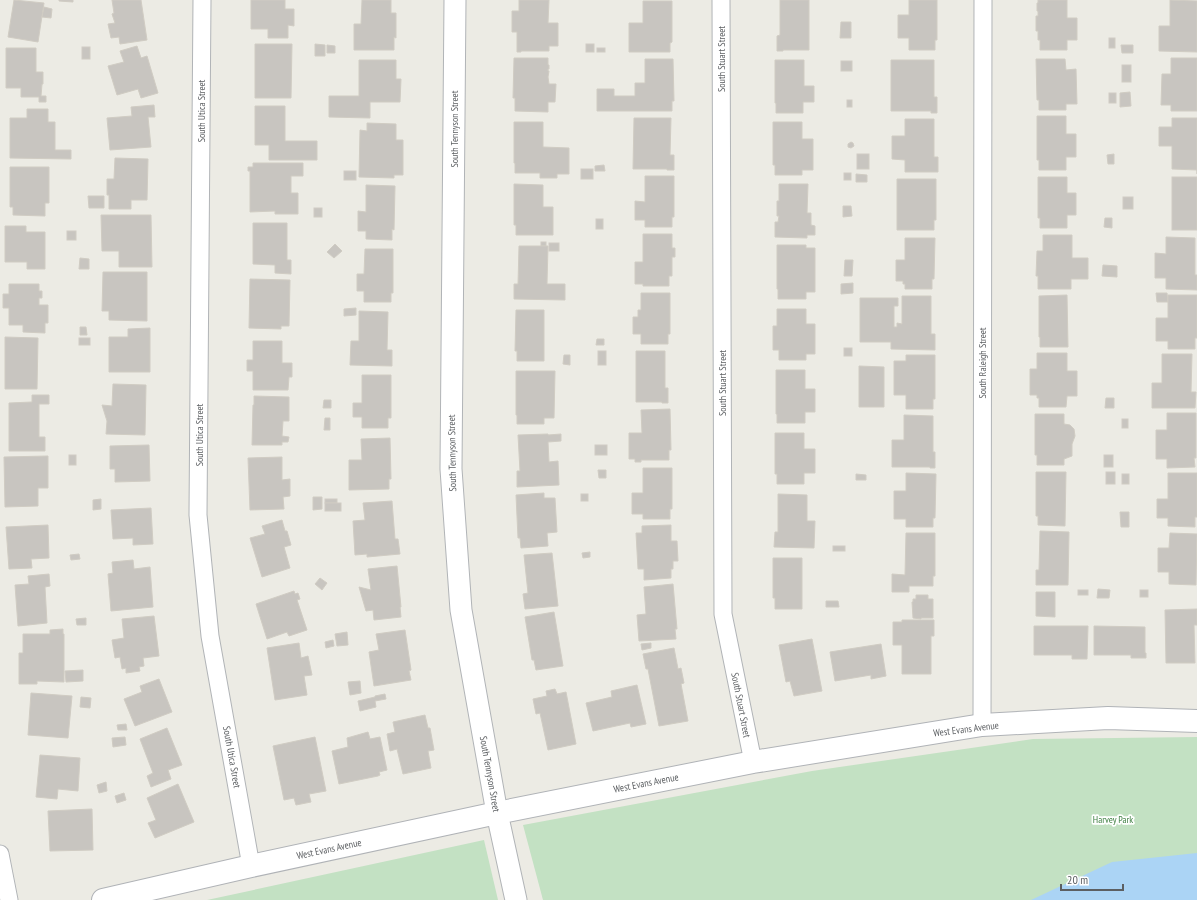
<svg xmlns="http://www.w3.org/2000/svg" width="1197" height="900" font-family="'PT Sans Narrow',sans-serif">
	<rect width="100%" height="100%" fill="#ecebe4"/>
	<!-- green -->
	<g fill="#c3e1c3">
		<path d="M1197,737V900H543L523,825L812,771L1033,739Z"/>
		<path d="M484,840L498,900H207Z"/>
	</g>
	<!-- water -->
	<path fill="#abd4f5" d="M1197,853V900H1031L1112,862Z"/>
	<!-- building -->
	<g fill="#c8c5c0" stroke="#d0ccc3">
		<path d="M14,0L44,3L38,42L8,37Z"/>
		<path d="M59,0H73V2L59,1Z"/>
		<path d="M112,0H141L147,40L120,44L119,37L111,38L108,24L115,23L112,14L114,13Z"/>
		<path d="M251,0H285V9H294V26L288,25V38H268V29H251Z"/>
		<path d="M362,0H391V13H396V38L394,37V50H354V24H361Z"/>
		<path d="M519,0H549L548,23H558V46H549V51H521V52H517V32H512V11H519Z"/>
		<path d="M780,0H809V50H783V51H777V36L780,35Z"/>
		<path d="M909,0H937V40H935V50H909V38H898V15H909Z"/>
		<path d="M1038,0H1067V18H1077V40H1067V50H1040V40H1038V31H1036V16H1038V11H1037V3H1038Z"/>
		<path d="M1170,0L1197,1V52L1159,51V26H1170Z"/>
		<path d="M643,1H672V42L670,43V52H629V23H643Z"/>
		<path d="M44,7L52,9L51,18L42,17Z"/>
		<path d="M841,22H851V38H840Z"/>
		<rect x="1109" y="38" width="6" height="10"/>
		<path d="M255,44H292L291,98H255Z"/>
		<path d="M315,44L325,45V56H315Z"/>
		<rect x="586" y="44" width="8" height="8"/>
		<path d="M327,45L335,46V53H327Z"/>
		<path d="M1121,45H1133V53H1122Z"/>
		<path d="M137,46L141,58L147,56L158,93L141,98L138,89L117,95L108,66L124,62L120,51Z"/>
		<rect x="82" y="47" width="8" height="12"/>
		<path d="M6,48H36V72H43V84H42L41,96H46V102H39V97H21V88H6Z"/>
		<rect x="597" y="48" width="8" height="4"/>
		<path d="M514,58H548V65H549V69H548V71H549L548,77L549,84H556L555,102H548V112L515,111V98H513Z"/>
		<path d="M1171,58H1197V111H1171V105H1161L1162,74H1171Z"/>
		<path d="M645,59H673L674,101H672V111H597V89H614V96H635V83H645Z"/>
		<path d="M1036,59H1065L1066,70L1076,69L1077,104H1066V110H1039V100H1037Z"/>
		<path d="M359,60H396V79H401L400,102H370V118L329,117V96H359Z"/>
		<path d="M775,60H804V86H814V102H803V113H776V103H775Z"/>
		<path d="M891,60H934V97H937V113H931V111H891Z"/>
		<rect x="841" y="61" width="11" height="10"/>
		<rect x="1122" y="65" width="9" height="17"/>
		<path d="M1130,92L1131,106L1120,107V93Z"/>
		<rect x="1109" y="93" width="7" height="10"/>
		<rect x="847" y="100" width="5" height="7"/>
		<path d="M154,105L155,117H148L151,147L110,150L107,118L132,116L131,107Z"/>
		<path d="M255,106H285V141H317V160H269V145H255Z"/>
		<path d="M27,109H48V122H55V150H71V159L10,158V118H27Z"/>
		<path d="M1037,116H1066V134H1076V157H1066V170H1039V160H1037Z"/>
		<path d="M634,118H671L670,155H674V170H667V169H633Z"/>
		<path d="M1172,118H1197V174V170L1172,169V146H1159V127H1172Z"/>
		<path d="M905,119H934V157H938V172H905V160L892,159V136H905Z"/>
		<path d="M514,122H543V147L569,148V174H557V178H540V173H515V163H514Z"/>
		<path d="M773,122H802V139H813V170H802V175H775V165H773Z"/>
		<path d="M367,123L396,124V140H403V175H394V178L359,177L360,130L367,131Z"/>
		<path d="M851,142L853,143L854,146L851,148L848,147V144Z"/>
		<rect x="857" y="154" width="12" height="15"/>
		<path d="M1114,154V164H1108L1107,155Z"/>
		<path d="M115,158L148,159L147,200H131V209H109V195H107V179H114Z"/>
		<path d="M253,163H303V176H291V193H298V214H275V211L250,212V171H248V167H253Z"/>
		<path d="M604,165L605,171H595V166Z"/>
		<path d="M10,167H49V203H45V216L13,215V207H10Z"/>
		<rect x="581" y="169" width="12" height="10"/>
		<rect x="344" y="171" width="12" height="9"/>
		<rect x="844" y="173" width="7" height="7"/>
		<path d="M856,174L867,175V182H856Z"/>
		<path d="M645,176H674V217H672V227H645V220H635V201L645,202Z"/>
		<path d="M1038,177H1067V193H1076V215H1067V228H1040V218H1038Z"/>
		<rect x="1172" y="177" width="25" height="53"/>
		<path d="M897,179H936V220H934V230H897Z"/>
		<path d="M514,184L543,185V207H553V235H516V225H514Z"/>
		<path d="M779,184H808L807,213H811V225L815,226V235H807V238L775,237V222H778L779,216H777V201H779Z"/>
		<path d="M366,185L395,186L394,230L392,229V240L366,239V231H358V211L366,212Z"/>
		<path d="M88,196H104V208H89Z"/>
		<rect x="1123" y="197" width="10" height="12"/>
		<path d="M843,206H851L852,216L843,217Z"/>
		<rect x="314" y="208" width="8" height="9"/>
		<path d="M101,215H151L152,267H119V251H102Z"/>
		<path d="M1105,218H1112V228L1104,227Z"/>
		<rect x="596" y="219" width="7" height="10"/>
		<path d="M253,223H287V260H291V274L275,273V265L253,264Z"/>
		<path d="M5,226H26V232H45V269H27V262H5Z"/>
		<rect x="67" y="231" width="9" height="9"/>
		<path d="M643,234H672V248H675V257H672V276H669V286H643V284H635V262H643Z"/>
		<path d="M1043,235H1072V258H1088V279H1071V289H1038V276H1036L1037,251H1043Z"/>
		<path d="M1166,237L1195,238V275H1197V290L1166,289V278H1155V253L1166,254Z"/>
		<path d="M905,238H935L934,279H932V289H905V284H903V281H896V260H905Z"/>
		<rect x="541" y="242" width="5" height="4"/>
		<rect x="549" y="243" width="10" height="8"/>
		<path d="M335,244L342,251L334,258L327,252Z"/>
		<path d="M777,245H806V248H815V292H806V299H778V289H777Z"/>
		<path d="M519,246H548L547,284H565V300L514,299V284H518Z"/>
		<path d="M365,249H393V293H391V302H364V291H357V274H364Z"/>
		<path d="M80,258L89,259V269H79Z"/>
		<path d="M845,260H853L852,276H844Z"/>
		<path d="M1103,265L1117,266V277L1102,276Z"/>
		<path d="M103,272H147V321L109,320V311H102Z"/>
		<path d="M250,279L290,280L289,326H281V329L249,328Z"/>
		<path d="M853,283V293L841,294V284Z"/>
		<path d="M9,284H39V291H42V298H39V305H48V323H45V333L23,332V325H9V308H3V294H9Z"/>
		<path d="M641,293H670V334H668V344H641V334H633V317H638V310H641Z"/>
		<path d="M1156,293H1167L1168,302H1157Z"/>
		<path d="M1067,295L1068,347H1040V337H1039V296Z"/>
		<path d="M1168,295H1197V338H1195V349H1168V341H1156V318H1168Z"/>
		<path d="M902,296H931V334H935V350L891,349V342H860V298H898V306H894V327H897V323L902,324Z"/>
		<path d="M356,308V315L344,316V309Z"/>
		<path d="M777,309H806V324H815V354H806V360H779V350H773V326H777Z"/>
		<path d="M516,310H544V361H517V351H515Z"/>
		<path d="M359,311L388,312L387,350H392V366L350,365L351,341H359Z"/>
		<path d="M80,327H86L87,335H80Z"/>
		<path d="M150,328V372H109V337H128V329Z"/>
		<path d="M5,337L38,338L37,389H5Z"/>
		<rect x="79" y="338" width="11" height="7"/>
		<path d="M597,339H604V345H596Z"/>
		<path d="M253,341H282V363H292V377H289L288,390H253V371H247V360H253Z"/>
		<rect x="844" y="348" width="8" height="8"/>
		<rect x="598" y="351" width="8" height="14"/>
		<path d="M636,351H665V388H668V403H662V402H636Z"/>
		<path d="M1037,353H1067V371H1077V396H1067L1066,407H1039V398H1037V395H1030V369H1037Z"/>
		<path d="M1162,354H1192L1191,392H1196L1195,408H1152V383H1162Z"/>
		<path d="M564,355H570V365L563,364Z"/>
		<path d="M906,355H935V399H933V409H906V395H894V361H906Z"/>
		<path d="M859,366L884,367V407H859Z"/>
		<path d="M776,370H805V389H815V412H805V423H777V414H776Z"/>
		<path d="M516,371H555L554,418H544V424H517V415H516Z"/>
		<path d="M362,375H391V418H388V428H362V417H353V403H362Z"/>
		<path d="M113,384L146,385L145,435L106,434L107,421L102,405L112,406Z"/>
		<path d="M32,395H49V404H39V437H45V451H9V403L32,402Z"/>
		<path d="M254,396L289,397V421H283L282,436L289,437L288,442H282V445H252L253,405H254Z"/>
		<path d="M1106,398H1114V408H1105Z"/>
		<path d="M324,400H331V408H323Z"/>
		<path d="M670,409L671,450H669V460H641V462H635V459H629V433H642L641,410Z"/>
		<path d="M1167,413H1196V458H1194L1195,467L1167,468V459H1156V430H1167Z"/>
		<path d="M1035,414H1064V424L1070,425L1074,429L1075,436L1072,444V456L1064,459V465H1037V455H1035Z"/>
		<path d="M904,415L933,416V452H935V468H930V467H892V440H904Z"/>
		<path d="M325,418H330V430H324Z"/>
		<rect x="1122" y="419" width="6" height="9"/>
		<path d="M775,433H804V449H815V473H804V484H777V474H775Z"/>
		<path d="M548,434V435L561,434V441L548,442L549,462L558,461L559,485L517,487V471H520L518,435Z"/>
		<path d="M390,438L391,479H389V489L349,490V460H362L361,439Z"/>
		<path d="M149,445L150,481L115,482V469H110V446Z"/>
		<rect x="595" y="445" width="12" height="10"/>
		<rect x="69" y="455" width="7" height="10"/>
		<rect x="1104" y="455" width="9" height="12"/>
		<path d="M48,456V488H38V506L5,507L4,457Z"/>
		<path d="M282,457V480L290,479V496L283,497L284,509L250,510L248,458Z"/>
		<path d="M643,468H672V509H670V519H643V514H632V493H643Z"/>
		<path d="M598,470H606V478H599Z"/>
		<path d="M1036,472H1066L1065,526L1038,525V516H1036Z"/>
		<rect x="1106" y="472" width="9" height="12"/>
		<path d="M906,473L936,474L935,518H933V527H906V519H894V491H906Z"/>
		<path d="M1168,473H1197V517H1195V527L1168,526V518H1157V499H1168Z"/>
		<path d="M856,474L866,475V480H856Z"/>
		<rect x="1122" y="474" width="7" height="10"/>
		<path d="M544,493V498H555L557,532L547,533L548,546L521,548L520,538H518L516,495Z"/>
		<rect x="581" y="494" width="7" height="7"/>
		<path d="M778,494L807,495V521H815L814,548L774,547L775,532H778Z"/>
		<path d="M313,497H322V509L313,510Z"/>
		<path d="M101,499V509L93,510V500Z"/>
		<rect x="325" y="499" width="12" height="4"/>
		<path d="M392,501L395,539H398L400,554L367,557V554L355,555L353,521L365,520L363,503Z"/>
		<rect x="325" y="503" width="16" height="8"/>
		<path d="M151,508L153,544L133,545V538L113,539L111,510Z"/>
		<path d="M1120,512H1129V527H1121Z"/>
		<path d="M282,520L285,531H287L291,545L284,547L290,568L262,577L250,538L265,534L262,526Z"/>
		<path d="M48,525L49,558L31,559L32,568L9,569L6,527Z"/>
		<path d="M671,525V541H677L678,561H673V569H671V578L644,580V569H638L636,533H642V526Z"/>
		<path d="M1040,531L1069,532L1068,585H1036V570H1039Z"/>
		<path d="M906,533H935V576H933V586H909V592H892V574L905,575Z"/>
		<path d="M1170,533L1197,534L1196,585L1169,584V572H1158V548H1169Z"/>
		<rect x="833" y="546" width="12" height="5"/>
		<path d="M590,552V557L583,558L582,553Z"/>
		<path d="M552,553L558,606L525,609L523,594L528,593L524,555Z"/>
		<path d="M79,554L80,559L71,560L70,555Z"/>
		<path d="M773,558H802V609H775V598H773Z"/>
		<path d="M133,560L134,569L150,567L153,607L111,611L108,574L113,573L112,562Z"/>
		<path d="M397,566L401,607H400L401,617L374,620L373,610L366,611L359,587L371,590L368,569Z"/>
		<path d="M49,574L50,586L45,587L47,623L18,626L15,585L29,584L28,576Z"/>
		<path d="M320,578L327,583L322,590L315,584Z"/>
		<path d="M673,584L677,629H675L676,639L639,641L637,615L646,614L644,587Z"/>
		<path d="M1098,589L1110,590L1109,598H1097Z"/>
		<rect x="1078" y="590" width="10" height="5"/>
		<rect x="1140" y="590" width="8" height="7"/>
		<path d="M294,591L295,594L298,593L300,599L297,600L307,630L289,636L287,632L267,639L256,604Z"/>
		<path d="M1036,592H1055V617L1036,616Z"/>
		<path d="M916,595H928V599H933V618H921V619L913,618L912,602H913V599H916Z"/>
		<path d="M826,601H838L839,607H826Z"/>
		<path d="M1197,609V625H1194L1195,663H1166L1165,610Z"/>
		<path d="M554,612L563,666L536,670L534,660H532L525,617Z"/>
		<path d="M154,616L159,656L143,658L144,666L139,667L140,671L126,673V668L122,669L120,657L115,658L112,640L124,638L122,619Z"/>
		<path d="M86,618V625H77L76,619Z"/>
		<path d="M902,620H934V636H931V674H902V645H893V622H902Z"/>
		<path d="M1034,626H1088L1087,659H1072V655H1034Z"/>
		<path d="M1094,626L1145,627V653H1146V658H1131V655H1094Z"/>
		<path d="M63,629V634H64V682L37,681V684H19V653H23V634H50V630Z"/>
		<path d="M405,630L411,670L409,671L411,680L374,686L369,652L379,650L376,634Z"/>
		<path d="M347,632L348,645L337,646L335,634Z"/>
		<path d="M812,639L822,691L794,696L790,681L786,682L779,645Z"/>
		<path d="M333,640L334,646L326,648L325,642Z"/>
		<path d="M299,643L301,658L308,656L312,675L304,676L307,695L275,700L267,648Z"/>
		<path d="M651,643V648L642,650L641,644Z"/>
		<path d="M881,644L886,676L871,679V675L835,681L830,652Z"/>
		<path d="M674,648L678,669L681,668L684,683L681,684L688,721L659,726L648,669H646L643,654Z"/>
		<path d="M83,670V681L66,682L65,671Z"/>
		<path d="M159,679L172,712L135,726L124,699L142,692L140,686Z"/>
		<path d="M360,681L361,693L350,695L348,682Z"/>
		<path d="M637,685L646,724L631,727L630,723L593,731L586,703L612,697L611,691Z"/>
		<path d="M555,689L557,694L566,692L576,744L548,750L540,713L536,714L533,699L547,696L546,691Z"/>
		<path d="M31,693L72,696L68,738L28,735Z"/>
		<path d="M385,694L386,699L375,701L376,707L360,711L358,701L375,697V696Z"/>
		<path d="M81,697L91,698L90,708L80,707Z"/>
		<path d="M425,715L428,728H430L434,750L428,751L431,768L403,774L397,749L390,751L387,734L395,732L393,722Z"/>
		<path d="M126,724L127,730H118L117,725Z"/>
		<path d="M167,728L182,765L168,770L171,779L151,787L147,776L153,773L140,739Z"/>
		<path d="M368,732L370,739L380,737L387,770L379,772L380,775L378,776L339,784L332,751L348,747L347,738Z"/>
		<path d="M125,737L126,745L113,747L112,738Z"/>
		<path d="M315,737L326,791L309,794L311,802L296,805L294,798L284,800L273,746Z"/>
		<path d="M40,755L80,758L78,791L58,789L57,799L36,797Z"/>
		<path d="M106,782L107,791L99,793L97,785Z"/>
		<path d="M178,784L194,822L155,838L148,823L156,820L147,798Z"/>
		<path d="M124,793L126,800L117,803L115,796Z"/>
		<path d="M92,809L93,850L50,851L48,811Z"/>
	</g>
	<g fill="none" stroke-linecap="round" stroke-linejoin="round">
		<defs>
			<g id="minor">
				<path d="M202,0L198,515L210,636L251,866"/>
				<path d="M721,0L723,614L753,762"/>
				<path d="M982,725L983,0"/>
				<path d="M0,854L9,900"/>
			</g>
			<path id="tertiary" d="M455,0L451,469L461,610L497,813L516,900"/>
			<path id="secondary" d="M103,900L251,866L497,813L753,762L982,725L1108,718L1197,721"/>
		</defs>
		<!-- minor casing -->
		<use href="#minor" stroke="#b1b4b7" stroke-width="19"/>
		<!-- tertiary casing -->
		<use href="#tertiary" stroke="#b1b4b7" stroke-width="23"/>
		<!-- secondary casing -->
		<use href="#secondary" stroke="#b0b3b7" stroke-width="24"/>
		<!-- minor -->
		<use href="#minor" stroke="#fff" stroke-width="17"/>
		<!-- tertiary -->
		<use href="#tertiary" stroke="#fff" stroke-width="21"/>
		<!-- secondary -->
		<use href="#secondary" stroke="#fff" stroke-width="22"/>
	</g>
	<g text-anchor="middle" dominant-baseline="central" stroke-width="3.5" stroke-linejoin="round" paint-order="stroke">
		<!-- street labels -->
		<g font-size="10" fill="#5c5f62" stroke="#fff">
			<text transform="translate(721 59) rotate(-90)">South Stuart Street</text>
			<text transform="translate(201 111) rotate(-90)">South Utica Street</text>
			<text transform="translate(454 129) rotate(-90)">South Tennyson Street</text>
			<text transform="translate(982 363) rotate(-90)">South Raleigh Street</text>
			<text transform="translate(722 383) rotate(-90)">South Stuart Street</text>
			<text transform="translate(199 435) rotate(-90)">South Utica Street</text>
			<text transform="translate(452 453) rotate(-91)">South Tennyson Street</text>
			<text transform="translate(741 705) rotate(79)">South Stuart Street</text>
			<text transform="translate(966 729) rotate(-7)">West Evans Avenue</text>
			<text transform="translate(232 757) rotate(80)">South Utica Street</text>
			<text transform="translate(490 774) rotate(80)">South Tennyson Street</text>
			<text transform="translate(646 783) rotate(-11)">West Evans Avenue</text>
			<text transform="translate(329 849) rotate(-12)">West Evans Avenue</text>
		</g>
		<!-- park labels -->
		<g font-size="10" fill="#3e7f42" stroke="#fff">
			<text x="1113" y="819">Harvey Park</text>
		</g>
	</g>
	<!-- scale -->
	<path d="M1061 884v6h62v-6" fill="none" stroke="#5c5f62" stroke-width="2"/>
	<text x="1067" y="884" font-size="12" fill="#5c5f62" stroke="#ffffff" stroke-width="3" paint-order="stroke">20 m</text>
</svg>
